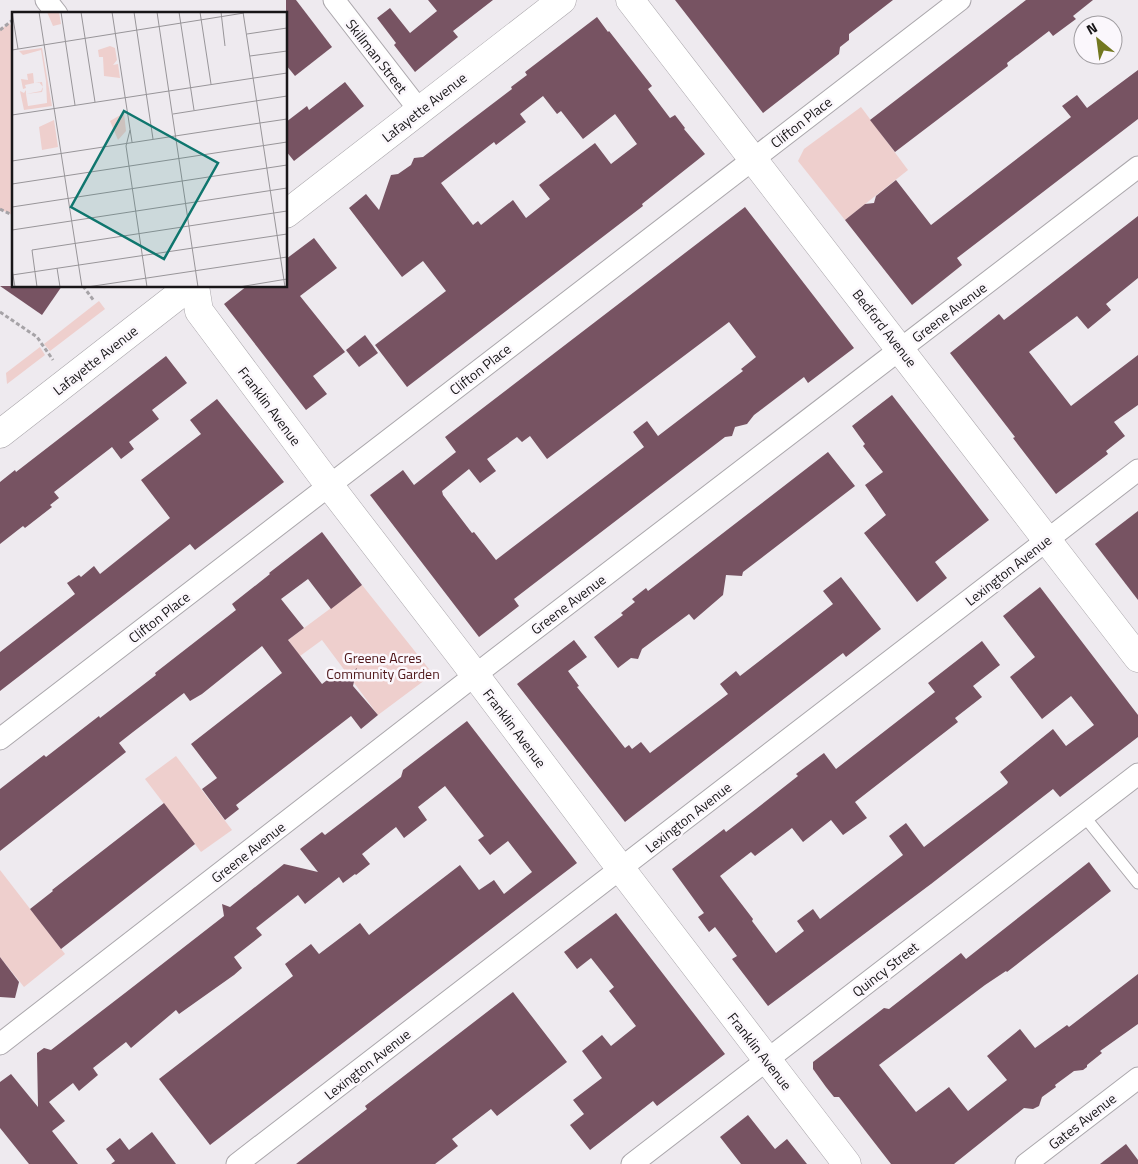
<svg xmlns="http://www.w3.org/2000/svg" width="1138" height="1164" font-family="'Titillium Web',sans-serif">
	<rect width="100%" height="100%" fill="#eeeaef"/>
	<!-- green -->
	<g fill="#eecfcd">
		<path d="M9,23L14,30V216L0,209V30Z"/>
		<path d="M861,107L908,170L845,220L798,161L804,149Z"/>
		<path d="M99,301L105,309L50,351L44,344Z"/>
		<path d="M40,347L45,355L7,384L6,373Z"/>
		<path d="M362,585L433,674L378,715L322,640L300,656L288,640Z"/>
		<path d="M176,756L232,830L201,852L145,779Z"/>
		<path d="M0,870L65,954L24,987L0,957Z"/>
	</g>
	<!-- building -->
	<g fill="#775362" fill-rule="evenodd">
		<path d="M286,0H296L332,47L295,76L286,65Z"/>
		<path d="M428,0H493L453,31L458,37L415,72L394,45L396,43L377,18L390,8L410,33L437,11Z"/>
		<path d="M675,0H893L849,34V40L840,47L839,54L763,113Z"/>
		<path d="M1026,0H1093L1073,16L1076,19L1053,36L1049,31L1007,63L1008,66L895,152L870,120Z"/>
		<path d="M597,17L608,32L609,31L652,86L648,89L670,118L675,115L685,128L684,129L705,154L642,204L643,206L407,387L375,345L446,291L423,261L402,277L349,208L366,194L379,210L391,175L398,174L411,165L414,158L423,157L462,127L512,89L511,87L527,75L525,72ZM543,96L557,114L561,111L583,139L615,114L637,144L611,164L595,143L539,185L550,199L526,218L513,200L481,225L478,221L473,225L441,183L494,142L496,145L526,122L520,114Z"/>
		<path d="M1138,70V119L957,258L962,265L912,305L845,220L865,204L874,203L876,196L896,180L931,225L1071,117L1062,106L1077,95L1087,108Z"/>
		<path d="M345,82L364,106L294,161L286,151V122L307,106L309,110Z"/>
		<path d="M745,207L854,348L808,383L804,377L754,415L747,424L735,427L732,436L725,437L514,599L519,606L479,637L370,495L403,470L414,485L456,452L445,437ZM729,322L756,357L741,369L743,371L658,436L647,421L633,432L644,447L496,560L474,532L472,533L443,495L442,491L469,469L480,483L496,471L487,459L517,437L522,442L530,436L547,459Z"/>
		<path d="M1138,216V278L1106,304L1111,310L1088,329L1077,316L1029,352L1071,406L1138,355V405L1114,422L1125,436L1106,451L1108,454L1056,494L1013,438L1015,437L950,353L999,314L1004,320Z"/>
		<path d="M314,238L337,268L300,296L345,352L313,376L327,394L306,410L224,304L247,286H286V259Z"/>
		<path d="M0,286H62L42,315Z"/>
		<path d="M365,335L378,353L359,367L346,350Z"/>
		<path d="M166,356L187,383L152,410L159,419L129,442L134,449L121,459L112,447L54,492L59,498L50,505L52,507L25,528L23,526L0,544V482L15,470L16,472Z"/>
		<path d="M892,395L989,520L935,562L947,578L917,602L864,533L886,515L865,485L883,472L863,446L865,444L852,426Z"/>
		<path d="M217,399L284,482L195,550L190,544L0,691V652L75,594L67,583L79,575L81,577L94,566L100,574L170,518L141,480L201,434L190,420Z"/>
		<path d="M828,452L855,486L743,572L742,576L726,575L723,595L694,620L689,614L642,649L638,659L631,658L618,668L594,637L623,615L621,613L635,602L632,599L646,588L648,591Z"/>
		<path d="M1138,511V600L1095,544Z"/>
		<path d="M322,532L362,585L331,609L308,579L281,599L304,628L288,640L322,684L339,671L344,678L357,668L353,686L378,715L361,729L351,716L236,805L239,809L225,820L202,789L217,778L191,744L282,673L262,646L202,694L190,701L184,693L133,732L119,743L126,752L0,851V789L44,755L46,757L99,716L100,718L156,675L155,673L236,610L232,604L270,574L269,573Z"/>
		<path d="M841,577L881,629L846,657L843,653L625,822L517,684L574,640L587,657L568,671L579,686L577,687L625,748L629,745L632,749L641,742L650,753L728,694L720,684L736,671L740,676L833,604L823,591Z"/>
		<path d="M1040,587L1138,715V737L1060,797L1053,789L931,884L768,1006L732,959L737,956L715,927L709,932L698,917L704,913L672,869L724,829L726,832L756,809L798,776L796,774L824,753L836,769L935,692L928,683L982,641L1000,665L973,686L982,697L955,718L958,722L855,802L867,818L843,835L831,820L803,842L792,828L755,856L751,852L720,876L753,919L752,921L776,953L804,931L797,921L813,909L820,919L903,855L889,836L906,823L924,847L1007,784L1008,782L1000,772L1053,729L1066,746L1094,725L1071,696L1042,719L1010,677L1035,657L1003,616Z"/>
		<path d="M467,721L577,863L210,1145L159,1079L293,976L285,964L311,944L319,954L360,923L369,935L460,865L479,890L494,880L504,894L532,872L508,841L490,855L478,840L484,836L445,786L418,807L427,820L404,838L396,827L362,854L370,864L356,875L355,874L343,883L339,877L305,904L298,895L256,928L262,935L234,957L242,968L234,975L179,1014L176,1010L131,1048L126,1042L93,1068L98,1075L79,1091L73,1083L49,1102L65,1121L52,1131L78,1164H29L0,1128V1082L11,1074L38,1107L37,1053L44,1048L51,1050L125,993L224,916L222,904L230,907L284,864L318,872L300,849L322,832L325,835L401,777L403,770Z"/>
		<path d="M164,803L195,844L61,949L30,909L53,891L52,890Z"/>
		<path d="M1089,862L1111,891L1007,972L1006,971L985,985L879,1065L916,1112L949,1087L968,1111L1007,1080L987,1056L1020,1029L1035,1048L1067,1025L1069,1027L1138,974V1024L1100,1051L1102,1053L1087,1065V1067L1083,1070L1074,1071L1055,1085L1056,1087L1042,1097L1039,1106L1033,1109L1024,1108L954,1164H891L839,1097H834L826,1087L813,1069V1062L884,1008L889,1009L961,953L966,959Z"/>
		<path d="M616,913L725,1054L657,1106L653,1101L590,1150L570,1125L584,1114L573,1100L602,1078L582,1051L602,1035L611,1046L636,1026L609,991L614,987L591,958L577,969L564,952Z"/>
		<path d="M0,957L19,982L15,998L0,997Z"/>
		<path d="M513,992L567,1062L497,1116L491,1109L452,1139L458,1146L435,1164H296L367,1109L365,1106Z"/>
		<path d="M748,1115L775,1149L787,1139L807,1164H741L720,1137Z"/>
		<path d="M152,1132L176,1164H111L115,1161L106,1149L120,1138L129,1150Z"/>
		<path d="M1126,1144L1138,1160V1164H1100Z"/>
	</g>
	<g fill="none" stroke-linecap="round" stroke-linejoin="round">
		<defs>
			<path id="lane" d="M1084,816L1138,883"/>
			<g id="street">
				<path d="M46,0L57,14"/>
				<path d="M334,0L420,111"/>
				<path d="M0,739L960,0"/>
				<path d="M0,1044L492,662L1138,167"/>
				<path d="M237,1164L1138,470"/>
				<path d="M632,1164L1138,774"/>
				<path d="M1026,1164L1138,1078"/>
			</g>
			<g id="secondary">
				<path d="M630,0L1138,658"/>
				<path d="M286,214L562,0"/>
				<path d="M195,286L199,311L329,485L463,659L621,869L847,1164"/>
				<path d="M0,434L190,286"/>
			</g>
		</defs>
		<!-- lane casing -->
		<use href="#lane" stroke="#aba7ac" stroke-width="13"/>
		<!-- street casing -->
		<use href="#street" stroke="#aba7ac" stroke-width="23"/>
		<!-- secondary casing -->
		<use href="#secondary" stroke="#aba7ac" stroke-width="29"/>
		<!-- path -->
		<g stroke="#a6a3a7" stroke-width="3" stroke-dasharray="4 2.5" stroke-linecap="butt">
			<path d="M0,30L14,19"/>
			<path d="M0,209L14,216"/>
			<path d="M83,286L94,301"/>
			<path d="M0,312L37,337L53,360"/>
		</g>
		<!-- lane -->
		<use href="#lane" stroke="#fff" stroke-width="11"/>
		<!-- street -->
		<use href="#street" stroke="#fff" stroke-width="21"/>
		<!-- secondary -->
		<use href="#secondary" stroke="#fff" stroke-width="28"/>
	</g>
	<g text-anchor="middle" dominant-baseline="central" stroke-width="5" stroke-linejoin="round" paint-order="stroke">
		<!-- street labels -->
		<g font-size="14" fill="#181618" stroke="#fbf7fc">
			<text transform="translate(377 56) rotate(52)">Skillman Street</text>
			<text transform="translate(424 107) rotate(-38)">Lafayette Avenue</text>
			<text transform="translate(801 122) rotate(-38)">Clifton Place</text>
			<text transform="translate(949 312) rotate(-37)">Greene Avenue</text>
			<text transform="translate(885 328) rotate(52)">Bedford Avenue</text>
			<text transform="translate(95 360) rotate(-38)">Lafayette Avenue</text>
			<text transform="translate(480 369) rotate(-38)">Clifton Place</text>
			<text transform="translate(270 406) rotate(53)">Franklin Avenue</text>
			<text transform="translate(1008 570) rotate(-38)">Lexington Avenue</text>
			<text transform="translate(568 604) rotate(-37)">Greene Avenue</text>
			<text transform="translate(159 617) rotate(-38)">Clifton Place</text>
			<text transform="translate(515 728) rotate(53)">Franklin Avenue</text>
			<text transform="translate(688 817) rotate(-38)">Lexington Avenue</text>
			<text transform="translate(248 852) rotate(-38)">Greene Avenue</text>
			<text transform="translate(885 969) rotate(-38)">Quincy Street</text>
			<text transform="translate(760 1051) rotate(52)">Franklin Avenue</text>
			<text transform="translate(367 1064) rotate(-38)">Lexington Avenue</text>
			<text transform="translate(1082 1121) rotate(-38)">Gates Avenue</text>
		</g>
		<!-- park labels -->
		<g font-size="14" fill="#4e1618" stroke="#fbf7fc">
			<text x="383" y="657">Greene Acres<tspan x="383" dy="16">Community Garden</tspan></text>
		</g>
	</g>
	<!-- overview -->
	<g transform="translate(12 12)">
		<rect width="275" height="275" fill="#eeeaef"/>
		<path d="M35,0H47L49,12L41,14ZM98,34L103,36L105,48L101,53L106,52L108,66L92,64L91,45H87L86,38ZM30,36L40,94L12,98L8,79L12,81L14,78V82L29,79L31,75L27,70L13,73L14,76L11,77L9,67L16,68L15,62L21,61L22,71L30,70L31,76L30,80L14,82L16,94L35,91L34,69L29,38L11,43L7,39ZM112,101L114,119L106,128L98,109ZM42,108L46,135L30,138L27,115Z" fill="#eecfcd"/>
		<path fill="none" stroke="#989599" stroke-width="1" d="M0,0L6,37M27,0L70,275M49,0L63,93M69,0L83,90M100,0L120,130M122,0L141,127M145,0L186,275M167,0L182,98M188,0L199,72M209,0L213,34M231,0L273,275M235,22L275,16M0,38L232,1M238,44L275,39M242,66L275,61M161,102L275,84M0,103L242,66M248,111L275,107M118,118L114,134L135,275M0,149L248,111M0,172L275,130M0,195L275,153M0,218L275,176M45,256L48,275M0,257L3,275M0,263L275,222M25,275L20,238L275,199M75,275L275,245M227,275L275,267"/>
		<path fill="#0f766e" fill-opacity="0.15" stroke="#0f766e" stroke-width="2.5" d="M112,99L206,151L152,247L59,195Z"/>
		<rect width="275" height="275" fill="none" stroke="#181618" stroke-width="2.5"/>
	</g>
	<!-- north arrow -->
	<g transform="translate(1098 40) rotate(331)"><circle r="24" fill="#fbf7fc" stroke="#a09da1"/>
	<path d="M0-4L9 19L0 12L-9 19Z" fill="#737820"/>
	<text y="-8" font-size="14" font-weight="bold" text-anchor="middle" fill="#181618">N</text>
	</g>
</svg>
